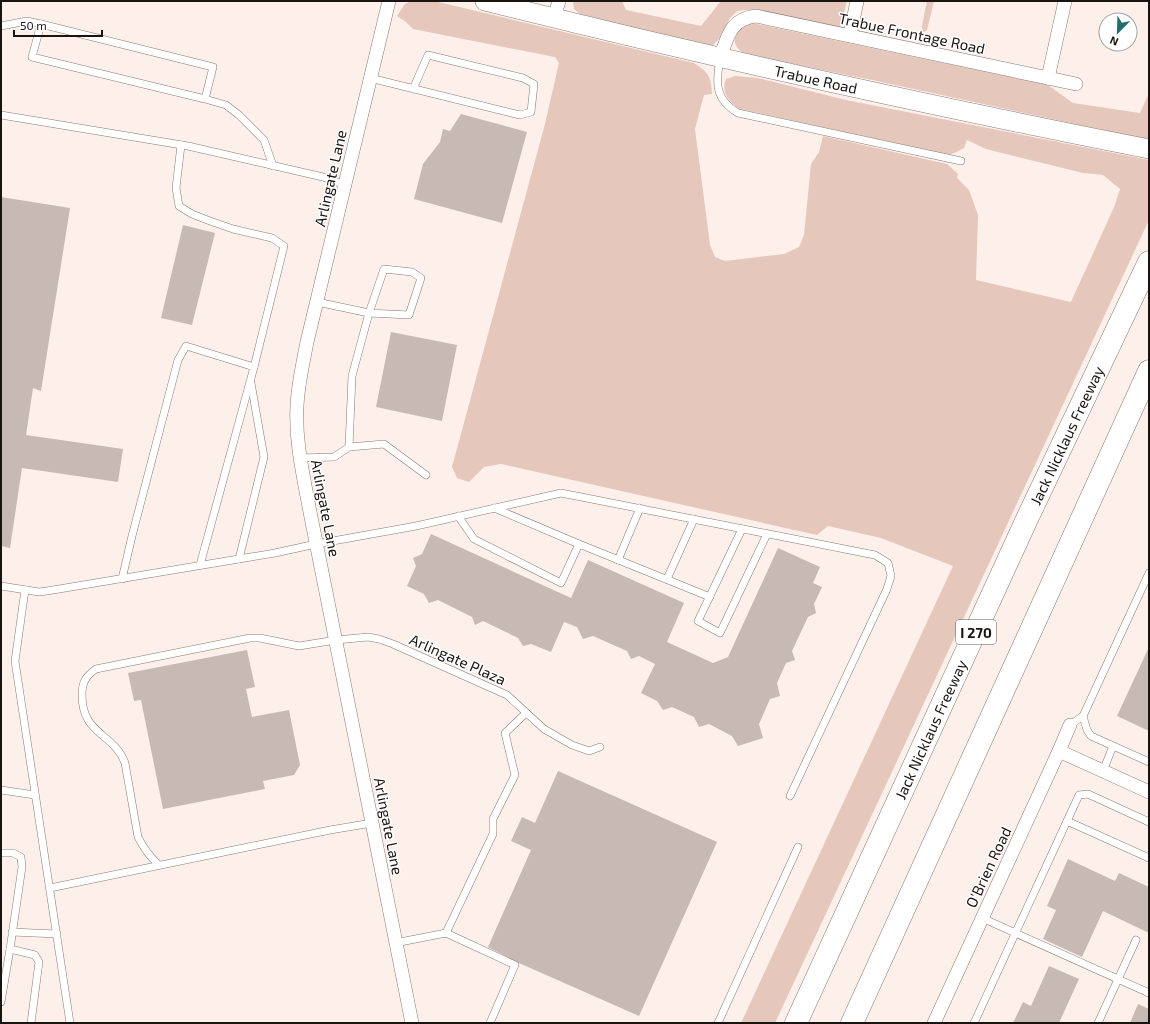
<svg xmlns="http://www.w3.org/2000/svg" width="1150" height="1024" font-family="'Exo 2',sans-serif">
	<rect width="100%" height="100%" fill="#fdefea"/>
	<!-- green -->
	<g fill="#e5c7bb">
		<path d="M411,1H434L694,63C709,73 711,76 712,94L704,95L695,129L710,245L715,257L725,261L784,254L799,247L804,235L811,164L819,152L823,136L947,164L958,174L957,178L969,190L978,215L976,280L1071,302L1115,205L1120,189L1103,175L1083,173L986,149L967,140L964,148L950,155L740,109C728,102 721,92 726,79L735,76L758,78L846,100L1149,160V220L775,1023H741L953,566L881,538L828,526L817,535L501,464L484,467L469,482L457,478L452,467L545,124L559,63L555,57L413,29L406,22L397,16L405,4Z"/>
		<path d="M573,1H622L626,10L701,26L721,1H847L840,29L746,10L737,11L730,18L720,38L712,46L703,45L580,14L574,9Z"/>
		<path d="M927,1H934L927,30L923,33L922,26Z"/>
		<path d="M752,23L1048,85L1073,103L1140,113L1149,93V140L872,80L744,54C731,43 733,39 742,25Z"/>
	</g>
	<!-- building -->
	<g fill="#c7bab4">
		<path d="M461,114L527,132L502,223L414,199L423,164L440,142L443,129L450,131Z"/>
		<path d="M1,197L70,208L41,391L33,388L26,435L123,449L118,482L22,468L10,548L1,546Z"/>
		<path d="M183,225L215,233L192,325L161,318Z"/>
		<path d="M391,332L457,345L442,421L376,407Z"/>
		<path d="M431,534L571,598L588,560L684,603L667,642L713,663L728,657L778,548L820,567L813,583L822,587L814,604L816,613L808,617L792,651L795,660L786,663L777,683L780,696L770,699L759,724L763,738L738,746L732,736L709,724L699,727L694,717L672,707L663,710L657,701L641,693L655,664L639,656L631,659L627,651L593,636L583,639L577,627L564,622L551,652L531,644L523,646L518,638L483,621L475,625L472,617L438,600L429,603L424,594L407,586L416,566L413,558L422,554Z"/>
		<path d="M1149,647V731L1117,716Z"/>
		<path d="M247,650L255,687L246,689L252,717L289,710L300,765L294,775L263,781L265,789L163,809L141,700L134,701L128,673Z"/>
		<path d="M558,771L717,842L639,1016L519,963L488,947L531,850L511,841L522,817L535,823Z"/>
		<path d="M1068,859L1115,881L1119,873L1149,887V933L1103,911L1082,957L1043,939L1056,910L1047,906Z"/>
		<path d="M1049,966L1079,979L1059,1023H1013L1023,1002L1031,1006Z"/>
		<path d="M1138,1004L1149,1009V1023H1130Z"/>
	</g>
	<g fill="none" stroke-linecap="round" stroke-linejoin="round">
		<defs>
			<g id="service">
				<path d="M1,26L27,21L41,24"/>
				<path d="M720,58C716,82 714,99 738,113L961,161"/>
				<path d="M370,78L520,115L531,112L534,84L523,78L428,55L413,89"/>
				<path d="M205,99L213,67L41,24L32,57L205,99L226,105L239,115L264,140L273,166"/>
				<path d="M1,115L188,146L323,177L345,185"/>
				<path d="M317,302L369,313L409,315L421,278L412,272L384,269L369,313L352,376L349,447L384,444L426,475"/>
				<path d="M300,458L334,457L349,447"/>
				<path d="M494,508L579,544"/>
				<path d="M458,516L474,539L561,583L579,544L710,597"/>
				<path d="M742,529L698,621L720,633L767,534"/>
				<path d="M239,559L264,457L251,383"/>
				<path d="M618,560L640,508"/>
				<path d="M200,565L254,367"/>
				<path d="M122,579L132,536L178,360L186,346L254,367L284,246L272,238L233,229L210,221L192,214L179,206L176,188L181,145"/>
				<path d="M667,579L694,519"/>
				<path d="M1,586L39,592L47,591L275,553L316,544L416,526L561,493L875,555L888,563L891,576L887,589L790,796"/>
				<path d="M25,590L15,661L70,1023"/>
				<path d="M1083,716L1087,730L1091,736L1149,762"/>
				<path d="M1070,725L1083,716L1149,573"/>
				<path d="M1103,771L1113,746"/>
				<path d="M1,790L35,795"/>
				<path d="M1067,821L1149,858"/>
				<path d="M1,853H13L21,857L22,867L10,949L35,955L39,962L31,1023"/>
				<path d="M159,865C150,857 144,849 138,837L125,763C114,733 82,735 82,695C82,682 86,676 96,669L250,638H260L299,646L336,640L368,637L379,639L393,644L507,695L544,729L572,745L589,751L600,747"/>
				<path d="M50,888L330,830L372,823"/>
				<path d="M982,918L1149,993"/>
				<path d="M12,932L57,934"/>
				<path d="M446,933L493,834V819L515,775L505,733L526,713"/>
				<path d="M395,943L446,933L515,965L490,1023"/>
				<path d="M1,1002L10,949"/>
				<path d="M718,1023L798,847"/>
				<path d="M974,1023L1079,795L1088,794L1149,822"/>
				<path d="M1098,1023L1136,940"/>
			</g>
			<g id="minor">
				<path d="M389,1L307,342C303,363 298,384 297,406C295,440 303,474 309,507L412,1023"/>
				<path d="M554,18L559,1"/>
				<path d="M850,35L857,1"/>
				<path d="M720,58C728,36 730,19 756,16L1076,84"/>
				<path d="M1048,78L1065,1"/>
				<path d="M1059,751L1149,792"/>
				<path d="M934,1023L1059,751L1070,725"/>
			</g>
			<g id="secondary">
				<path id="s1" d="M485,1C705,56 926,105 1149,149"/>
			</g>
			<g id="motorway">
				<path id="s2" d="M796,1023L1026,521L1149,262"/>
				<path d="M852,1023L1149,371"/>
			</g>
		</defs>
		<!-- service casing -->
		<use href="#service" stroke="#867a75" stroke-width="8"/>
		<!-- minor casing -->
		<use href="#minor" stroke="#867a75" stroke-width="14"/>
		<!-- secondary casing -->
		<use href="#secondary" stroke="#867a75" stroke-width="20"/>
		<!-- motorway casing -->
		<use href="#motorway" stroke="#867a75" stroke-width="23"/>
		<!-- service -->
		<use href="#service" stroke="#fff" stroke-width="7"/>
		<!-- minor -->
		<use href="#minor" stroke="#fff" stroke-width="13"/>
		<!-- secondary -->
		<use href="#secondary" stroke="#fff" stroke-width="19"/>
		<!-- motorway -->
		<use href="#motorway" stroke="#fff" stroke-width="22"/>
	</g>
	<g text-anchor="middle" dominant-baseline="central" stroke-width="3" stroke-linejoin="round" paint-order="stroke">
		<!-- shield labels -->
		<rect fill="#fff" stroke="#5e5a59" stroke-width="1" x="956" y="620" width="40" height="24" rx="3"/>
		<g font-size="14" font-weight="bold" fill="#191412">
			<text x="976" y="632">I 270</text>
		</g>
		<!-- street labels -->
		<g font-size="15" fill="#191412" stroke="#fff">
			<text transform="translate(912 33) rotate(12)">Trabue Frontage Road</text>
			<text stroke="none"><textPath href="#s1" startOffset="340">Trabue Road</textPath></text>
			<text transform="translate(330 178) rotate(-77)">Arlingate Lane</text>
			<text stroke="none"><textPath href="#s2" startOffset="647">Jack Nicklaus Freeway</textPath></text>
			<text transform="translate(326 508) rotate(79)">Arlingate Lane</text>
			<text transform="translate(458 659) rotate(24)">Arlingate Plaza</text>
			<text stroke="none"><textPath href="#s2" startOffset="323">Jack Nicklaus Freeway</textPath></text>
			<text transform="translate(389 826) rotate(79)">Arlingate Lane</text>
			<text transform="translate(988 867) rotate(-65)">O'Brien Road</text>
		</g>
	</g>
	<!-- border -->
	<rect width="1150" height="1024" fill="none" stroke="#191412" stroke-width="4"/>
	<!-- north arrow -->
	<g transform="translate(1118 32) rotate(203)"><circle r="19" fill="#ffffff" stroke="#a3a1a0"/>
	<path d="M0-3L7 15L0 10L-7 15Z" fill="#226e6d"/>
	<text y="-6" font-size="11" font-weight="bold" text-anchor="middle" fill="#191412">N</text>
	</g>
	<!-- scale -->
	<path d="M14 30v6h88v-6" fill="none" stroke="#191412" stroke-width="2"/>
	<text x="20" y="30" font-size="12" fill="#191412" stroke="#ffffff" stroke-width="3" paint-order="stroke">50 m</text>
</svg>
